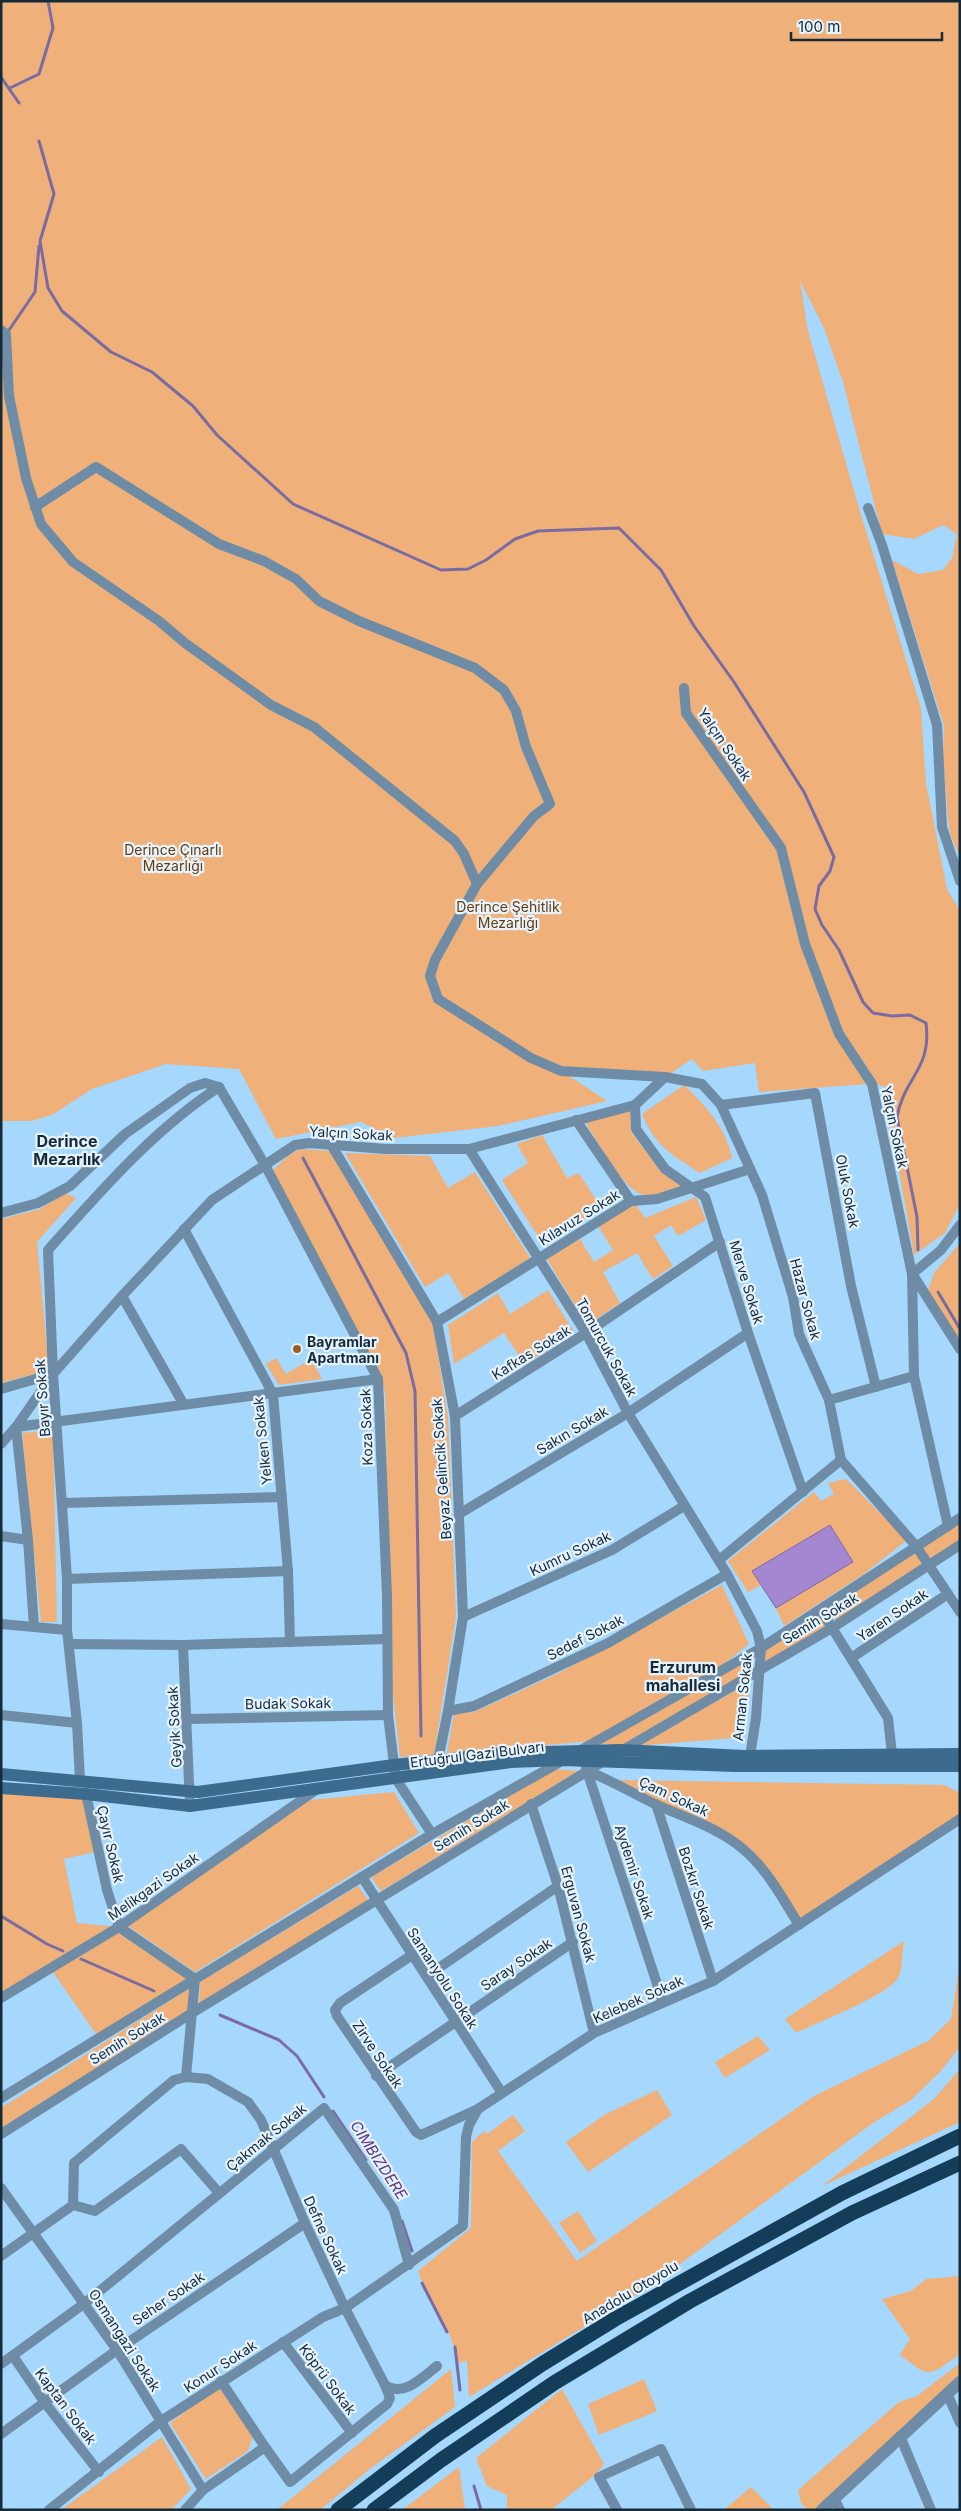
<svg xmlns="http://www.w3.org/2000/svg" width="961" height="2511" font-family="Inter,sans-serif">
	<rect width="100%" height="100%" fill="#a6d7fc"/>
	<!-- green -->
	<g fill="#efb179">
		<path d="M1,1H960V857L951,837L948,821L943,756L944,726L892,560L918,574L943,570L952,558L957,534L943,525L914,539L882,534L843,382L824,328L800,281L808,331L858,505L921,708L926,783L947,889L960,911V1204L945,1233L914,1255L884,1086L867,1084L759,1092L755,1063L703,1071L692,1059L665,1077L563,1072L607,1101L498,1126L394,1138L361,1122L276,1139L239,1069L166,1064L92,1089L52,1115L31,1121H1V343L6,334L1,330Z"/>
		<path d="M684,1085C705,1104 727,1130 732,1158L700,1173C672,1155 655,1146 642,1114Z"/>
		<path d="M630,1111L631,1132L662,1173L685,1186C672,1191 659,1197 644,1195C624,1192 596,1139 585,1122Z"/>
		<path d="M542,1135L567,1178L579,1173L601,1208L544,1246L502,1180L528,1163L517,1144Z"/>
		<path d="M301,1149L331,1151L433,1325L448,1417L456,1617L434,1755L400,1757L392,1685L385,1393L380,1372L271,1172L289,1155Z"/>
		<path d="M345,1153L430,1156L448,1188L475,1172L530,1258L464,1299L448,1273L425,1287Z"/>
		<path d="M66,1193L76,1198L37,1242L49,1370L1,1383V1219L40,1209Z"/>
		<path d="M696,1197L706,1220L678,1236L671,1225L654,1236L673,1266L653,1279L637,1253L603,1272L620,1303L587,1325L547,1259L580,1239L594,1262L613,1250L598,1226L634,1202L645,1218Z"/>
		<path d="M960,1243V1349L926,1296L934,1273Z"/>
		<path d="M548,1290L574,1332L525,1365L504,1333L454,1364L448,1325L498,1293L510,1314Z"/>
		<path d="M276,1358L286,1374L311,1359L322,1379L279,1385L266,1364Z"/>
		<path d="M53,1430L57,1622H41L22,1433Z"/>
		<path d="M846,1479L907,1540L864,1574L784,1626L776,1608L853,1562L830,1525L753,1571L761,1585L748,1592L728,1561L814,1492L821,1501L834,1494L828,1483Z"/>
		<path d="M960,1523V1541L931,1560L921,1546Z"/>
		<path d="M916,1551L925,1564L837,1621L829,1608Z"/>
		<path d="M722,1585L749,1644L718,1669L592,1741L447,1754L454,1713L474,1712L555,1675Z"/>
		<path d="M819,1615L826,1627L764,1663V1649Z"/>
		<path d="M749,1658V1673L625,1746L601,1744Z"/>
		<path d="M749,1683C748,1704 751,1724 734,1738L636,1746Z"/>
		<path d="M555,1769L579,1771L381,1891L371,1877Z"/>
		<path d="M611,1780L944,1785L960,1793V1819L799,1925L743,1849Z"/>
		<path d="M1,1786L86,1794L99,1851L64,1859L77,1923L119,1927L195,1979L99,2038L50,1968L1,1998Z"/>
		<path d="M394,1792L419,1833L195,1972L128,1926L310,1800Z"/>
		<path d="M358,1886L368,1900L199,2005L200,1982Z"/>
		<path d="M904,1941C902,1951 903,1966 899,1976C892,1994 816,2023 796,2033L785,2019Z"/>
		<path d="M960,1963V2047L940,2072L911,2100L873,2123L643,2291L469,2397L467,2360L457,2364C455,2331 429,2303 418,2271L471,2228L472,2142L484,2131L487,2134L513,2115L525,2131L498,2151L577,2261L814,2096L928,2041L951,2019Z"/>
		<path d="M190,1988L189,2011L1,2128V2108Z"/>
		<path d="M758,2036L770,2050L725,2078L715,2062Z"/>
		<path d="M960,2069V2122L822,2186L934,2099Z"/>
		<path d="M657,2090L672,2115L588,2172L566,2142L606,2114Z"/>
		<path d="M578,2211L597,2241L580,2253L559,2223Z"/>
		<path d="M960,2276V2354C928,2377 931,2379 900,2355L910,2339L882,2299L911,2291L926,2279Z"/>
		<path d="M960,2363V2376L815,2510H807L801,2503L798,2490L899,2402L917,2396Z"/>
		<path d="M451,2369L455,2407L371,2468L320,2510H277Z"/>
		<path d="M644,2379L657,2411L599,2435L588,2404Z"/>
		<path d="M219,2387L253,2436L248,2451L206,2479L170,2423Z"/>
		<path d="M562,2389L604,2464L595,2475L551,2510H507V2495L487,2486L476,2458Z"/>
		<path d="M162,2437L191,2489L171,2510H61Z"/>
		<path d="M459,2467L465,2510H402Z"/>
		<path d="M751,2487L771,2507V2510H728L726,2508Z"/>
	</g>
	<!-- water -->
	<path fill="#a587d1" stroke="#7a6ba3" d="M830,1525L853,1562L776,1608L752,1571Z"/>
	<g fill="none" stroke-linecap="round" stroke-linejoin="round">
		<!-- stream -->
		<g stroke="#7a6ba3" stroke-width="3">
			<path d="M1,77L19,103"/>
			<path d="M10,88L39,74L53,28L48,1"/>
			<path d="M39,141L54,194L40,241L48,288L62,311L111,352L152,372L193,406L217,435L293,504L441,570L468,569L486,560L515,539L538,531L619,528L661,570L694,626L734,682L804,792L834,857L830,871L819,886L815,909L822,925L839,950L863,1002L873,1013L892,1016L910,1015L926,1023C932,1070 904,1077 897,1117L917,1217L918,1250"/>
			<path d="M7,333L35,292L39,246"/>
			<path d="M303,1158L406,1353L415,1391L421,1736"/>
			<path d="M938,1292L960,1329"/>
			<path d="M1,1916L47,1944L63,1951"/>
			<path d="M81,1959L154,1991"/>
			<path d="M220,2015L279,2040L297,2056L324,2097"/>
			<path d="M333,2111L366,2160"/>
			<path d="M402,2221L412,2251"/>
			<path d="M422,2283L447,2332"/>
			<path d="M455,2347L460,2390"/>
			<path d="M474,2486L481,2510"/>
		</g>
		<!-- minor -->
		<g stroke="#6e8ca5" stroke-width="10">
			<path d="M1,330L6,334L9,396L26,478L41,524L73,562L159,621L185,643L271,705L314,727L455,841L464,854L477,884L435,960L430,976L438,999L531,1058L561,1071L665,1077L702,1084L721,1105L762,1195L793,1297L799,1334L829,1400L841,1460L916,1546L960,1612"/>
			<path d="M35,507L96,467L219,544L264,561L296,579L319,601L359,621L475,668L504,690L516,711L526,747L550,804L534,816L477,884"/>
			<path d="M868,508L882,545L937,725L942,827L960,881"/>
			<path d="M684,688L686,713L781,848L805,944L839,1034L872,1084L912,1274L914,1376L948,1526"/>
			<path d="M219,1087L265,1165L378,1379L387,1596L388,1715L394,1765L396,1779L432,1834"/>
			<path d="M635,1105L636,1129L665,1169L705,1197L748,1333L803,1492"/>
			<path d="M721,1105L815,1093L851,1286L876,1387"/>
			<path d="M576,1120L631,1201"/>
			<path d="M332,1146L437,1322L455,1416L463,1617L448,1711L438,1760"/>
			<path d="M469,1149L586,1333L628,1413L727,1574L757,1631L761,1648L756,1718L750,1756"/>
			<path d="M1,1213L38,1203L70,1186L125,1134L190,1088L205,1083L219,1087"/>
			<path d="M184,1229L273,1394L288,1571L290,1642"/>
			<path d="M912,1274L941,1250L960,1225"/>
			<path d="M913,1275L960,1349"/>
			<path d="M122,1296L184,1405"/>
			<path d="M437,1322L631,1201L657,1199L750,1169"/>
			<path d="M1,1389L53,1374"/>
			<path d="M829,1400L914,1376"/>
			<path d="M455,1416L586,1333L720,1242"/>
			<path d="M1,1444L16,1427L378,1379"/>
			<path d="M63,1503L282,1497"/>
			<path d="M459,1514L628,1413L748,1333"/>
			<path d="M1,1536L28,1540"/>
			<path d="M719,1560L841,1460"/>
			<path d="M67,1579L288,1571"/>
			<path d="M821,1610L888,1718L892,1754"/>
			<path d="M463,1617L612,1550L684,1506"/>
			<path d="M1,1624L67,1630"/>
			<path d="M34,1627L28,1540L16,1427L53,1374L122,1296L212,1200L295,1145L309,1143L386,1149H469L635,1105L665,1077"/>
			<path d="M69,1644L183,1645L386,1639"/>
			<path d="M183,1645L190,1806"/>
			<path d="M851,1658L948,1594"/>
			<path d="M448,1711L474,1706L608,1643L727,1574"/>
			<path d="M1,1715L77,1723"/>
			<path d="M188,1719L388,1715"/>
			<path d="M579,1751L761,1648L960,1518"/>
			<path d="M621,1751L832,1628L960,1545"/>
			<path d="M586,1768L663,2002"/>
			<path d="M587,1771C611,1780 632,1793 655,1804C685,1818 717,1827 743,1849C767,1869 783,1899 799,1925"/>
			<path d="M80,1780L77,1723L67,1630V1579L53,1374L48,1250C100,1192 153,1130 219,1087"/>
			<path d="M86,1794L107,1890L119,1927L195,1979"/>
			<path d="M531,1804L558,1886L594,2033"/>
			<path d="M656,1804L713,1981"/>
			<path d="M362,1877L502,2093"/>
			<path d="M412,1955L340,2003L335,2010L337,2016L416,2132L421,2135L478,2109L594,2033L713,1981L960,1819"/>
			<path d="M427,1976L558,1886"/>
			<path d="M1,1998L119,1927L316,1790"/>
			<path d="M376,2076L573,1942"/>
			<path d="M186,2077L195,1979"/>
			<path d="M1,2098L432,1834L562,1761"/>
			<path d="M1,2134L192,2013L604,1761"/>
			<path d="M1,2188L117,2350L203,2490L185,2510"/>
			<path d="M73,2205L74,2163L174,2080L186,2077L208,2079L248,2102L261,2120L305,2223L345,2308L385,2385C403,2398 423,2377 437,2366"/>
			<path d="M73,2205L95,2211L181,2149L219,2193"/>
			<path d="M1,2256L73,2205"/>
			<path d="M283,2342L352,2433"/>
			<path d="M13,2356L45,2403L99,2472"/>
			<path d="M1,2364L85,2303L324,2108L394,2210L409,2265"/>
			<path d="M947,2393L960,2423"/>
			<path d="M1,2434L117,2350L305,2223"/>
			<path d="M900,2436L931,2510"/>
			<path d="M265,2447L290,2482L387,2404L390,2398L385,2385"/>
			<path d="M203,2490L265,2447L221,2381"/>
			<path d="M834,2498L840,2510"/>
			<path d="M49,2510L161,2421L323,2317L345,2308L463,2226L466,2137L469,2125L478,2109"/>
			<path d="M617,2510L599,2477L661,2449L691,2510"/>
		</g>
		<!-- tertiary -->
		<path stroke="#6e8ca5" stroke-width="12" d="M822,2510L960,2382"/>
		<!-- secondary -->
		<g stroke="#3c6b8e" stroke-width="12">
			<path d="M1,1774L198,1792L394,1765L506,1753L622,1750L744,1756L960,1754"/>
			<path d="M1,1788L86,1794L190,1806L511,1762L563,1760L735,1766H960"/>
		</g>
		<!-- motorway -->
		<g stroke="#143d59" stroke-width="15">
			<path d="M338,2510L435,2436L542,2364L615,2319L842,2193L960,2136"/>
			<path d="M374,2510L441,2460L554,2383L690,2301L852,2213L960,2163"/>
		</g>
	</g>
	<!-- markers -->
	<circle fill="#9b5f21" stroke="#e5f3ff" stroke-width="2" cx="297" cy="1349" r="5"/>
	<g text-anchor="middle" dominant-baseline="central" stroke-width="4.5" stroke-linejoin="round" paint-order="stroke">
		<!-- street labels -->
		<g font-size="14" fill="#172a38" stroke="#e5f3ff">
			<text transform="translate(725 744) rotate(56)">Yalçın Sokak</text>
			<text transform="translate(895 1127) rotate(78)">Yalçın Sokak</text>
			<text transform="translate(351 1133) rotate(3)">Yalçın Sokak</text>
			<text transform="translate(848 1191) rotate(79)">Oluk Sokak</text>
			<text transform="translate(579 1217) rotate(-32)">Kılavuz Sokak</text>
			<text transform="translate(747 1282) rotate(73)">Merve Sokak</text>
			<text transform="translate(806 1299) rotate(75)">Hazar Sokak</text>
			<text transform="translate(607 1347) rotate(61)">Tomurcuk Sokak</text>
			<text transform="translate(531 1352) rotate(-32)">Kafkas Sokak</text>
			<text transform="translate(42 1398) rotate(-94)">Bayır Sokak</text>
			<text transform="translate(366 1427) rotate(-92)">Koza Sokak</text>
			<text transform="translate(572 1430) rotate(-31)">Sakın Sokak</text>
			<text transform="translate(262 1441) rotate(-96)">Yelken Sokak</text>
			<text transform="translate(441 1469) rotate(-94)">Beyaz Gelincik Sokak</text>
			<text transform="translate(570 1553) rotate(-25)">Kumru Sokak</text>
			<text transform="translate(892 1615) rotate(-34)">Yaren Sokak</text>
			<text transform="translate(820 1618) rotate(-31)">Semih Sokak</text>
			<text transform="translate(585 1637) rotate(-27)">Sedef Sokak</text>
			<text transform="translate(742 1697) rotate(-84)">Arman Sokak</text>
			<text transform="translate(288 1703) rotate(-1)">Budak Sokak</text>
			<text transform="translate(174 1727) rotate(-93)">Geyik Sokak</text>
			<text transform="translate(477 1754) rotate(-7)">Ertuğrul Gazi Bulvarı</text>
			<text transform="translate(674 1796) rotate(25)">Çam Sokak</text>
			<text transform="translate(471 1825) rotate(-32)">Semih Sokak</text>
			<text transform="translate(111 1844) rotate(77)">Çayır Sokak</text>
			<text transform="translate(635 1872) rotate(72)">Aydemir Sokak</text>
			<text transform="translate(153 1886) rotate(-35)">Melikgazi Sokak</text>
			<text transform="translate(697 1888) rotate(72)">Bozkır Sokak</text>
			<text transform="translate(579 1914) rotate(75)">Erguvan Sokak</text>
			<text transform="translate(516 1964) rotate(-34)">Saray Sokak</text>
			<text transform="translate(443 1978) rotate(57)">Samanyolu Sokak</text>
			<text transform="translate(638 1999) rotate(-24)">Kelebek Sokak</text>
			<text transform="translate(127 2038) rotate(-32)">Semih Sokak</text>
			<text transform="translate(378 2054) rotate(56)">Zirve Sokak</text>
			<text transform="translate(266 2137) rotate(-39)">Çakmak Sokak</text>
			<text transform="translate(326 2235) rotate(65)">Defne Sokak</text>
			<text transform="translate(630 2292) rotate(-31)">Anadolu Otoyolu</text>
			<text transform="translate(168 2298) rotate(-34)">Seher Sokak</text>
			<text transform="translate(125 2340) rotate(57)">Osmangazi Sokak</text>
			<text transform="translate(220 2366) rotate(-33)">Konur Sokak</text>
			<text transform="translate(328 2379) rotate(53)">Köprü Sokak</text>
			<text transform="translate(66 2406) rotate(53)">Kaptan Sokak</text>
		</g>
		<!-- park labels -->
		<g font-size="14" fill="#673b0a" stroke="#e5f3ff">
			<text x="173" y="849">Derince Çınarlı<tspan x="173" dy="16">Mezarlığı</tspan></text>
			<text x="508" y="906">Derince Şehitlik<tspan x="508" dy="16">Mezarlığı</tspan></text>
		</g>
		<!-- poi labels -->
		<g font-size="14" font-weight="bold" fill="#172a38" stroke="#e5f3ff" text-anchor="start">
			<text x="307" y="1341">Bayramlar<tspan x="307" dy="16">Apartmanı</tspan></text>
		</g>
		<!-- water labels -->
		<g font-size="15" font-style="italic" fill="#5e348c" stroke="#e5f3ff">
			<text transform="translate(379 2160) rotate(57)">CIMBIZDERE</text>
		</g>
		<!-- quarter labels -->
		<g font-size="16" font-weight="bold" fill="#172a38" stroke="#e5f3ff">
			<text x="67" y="1141">Derince<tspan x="67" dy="18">Mezarlık</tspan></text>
			<text x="683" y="1667">Erzurum<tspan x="683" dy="18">mahallesi</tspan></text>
		</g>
	</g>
	<!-- border -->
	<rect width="961" height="2511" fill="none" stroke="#172a38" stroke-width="5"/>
	<!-- scale -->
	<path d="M791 32v8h151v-8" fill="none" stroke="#172a38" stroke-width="2.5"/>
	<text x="798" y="32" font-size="15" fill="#172a38" stroke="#e5f3ff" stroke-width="4" paint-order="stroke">100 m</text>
</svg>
